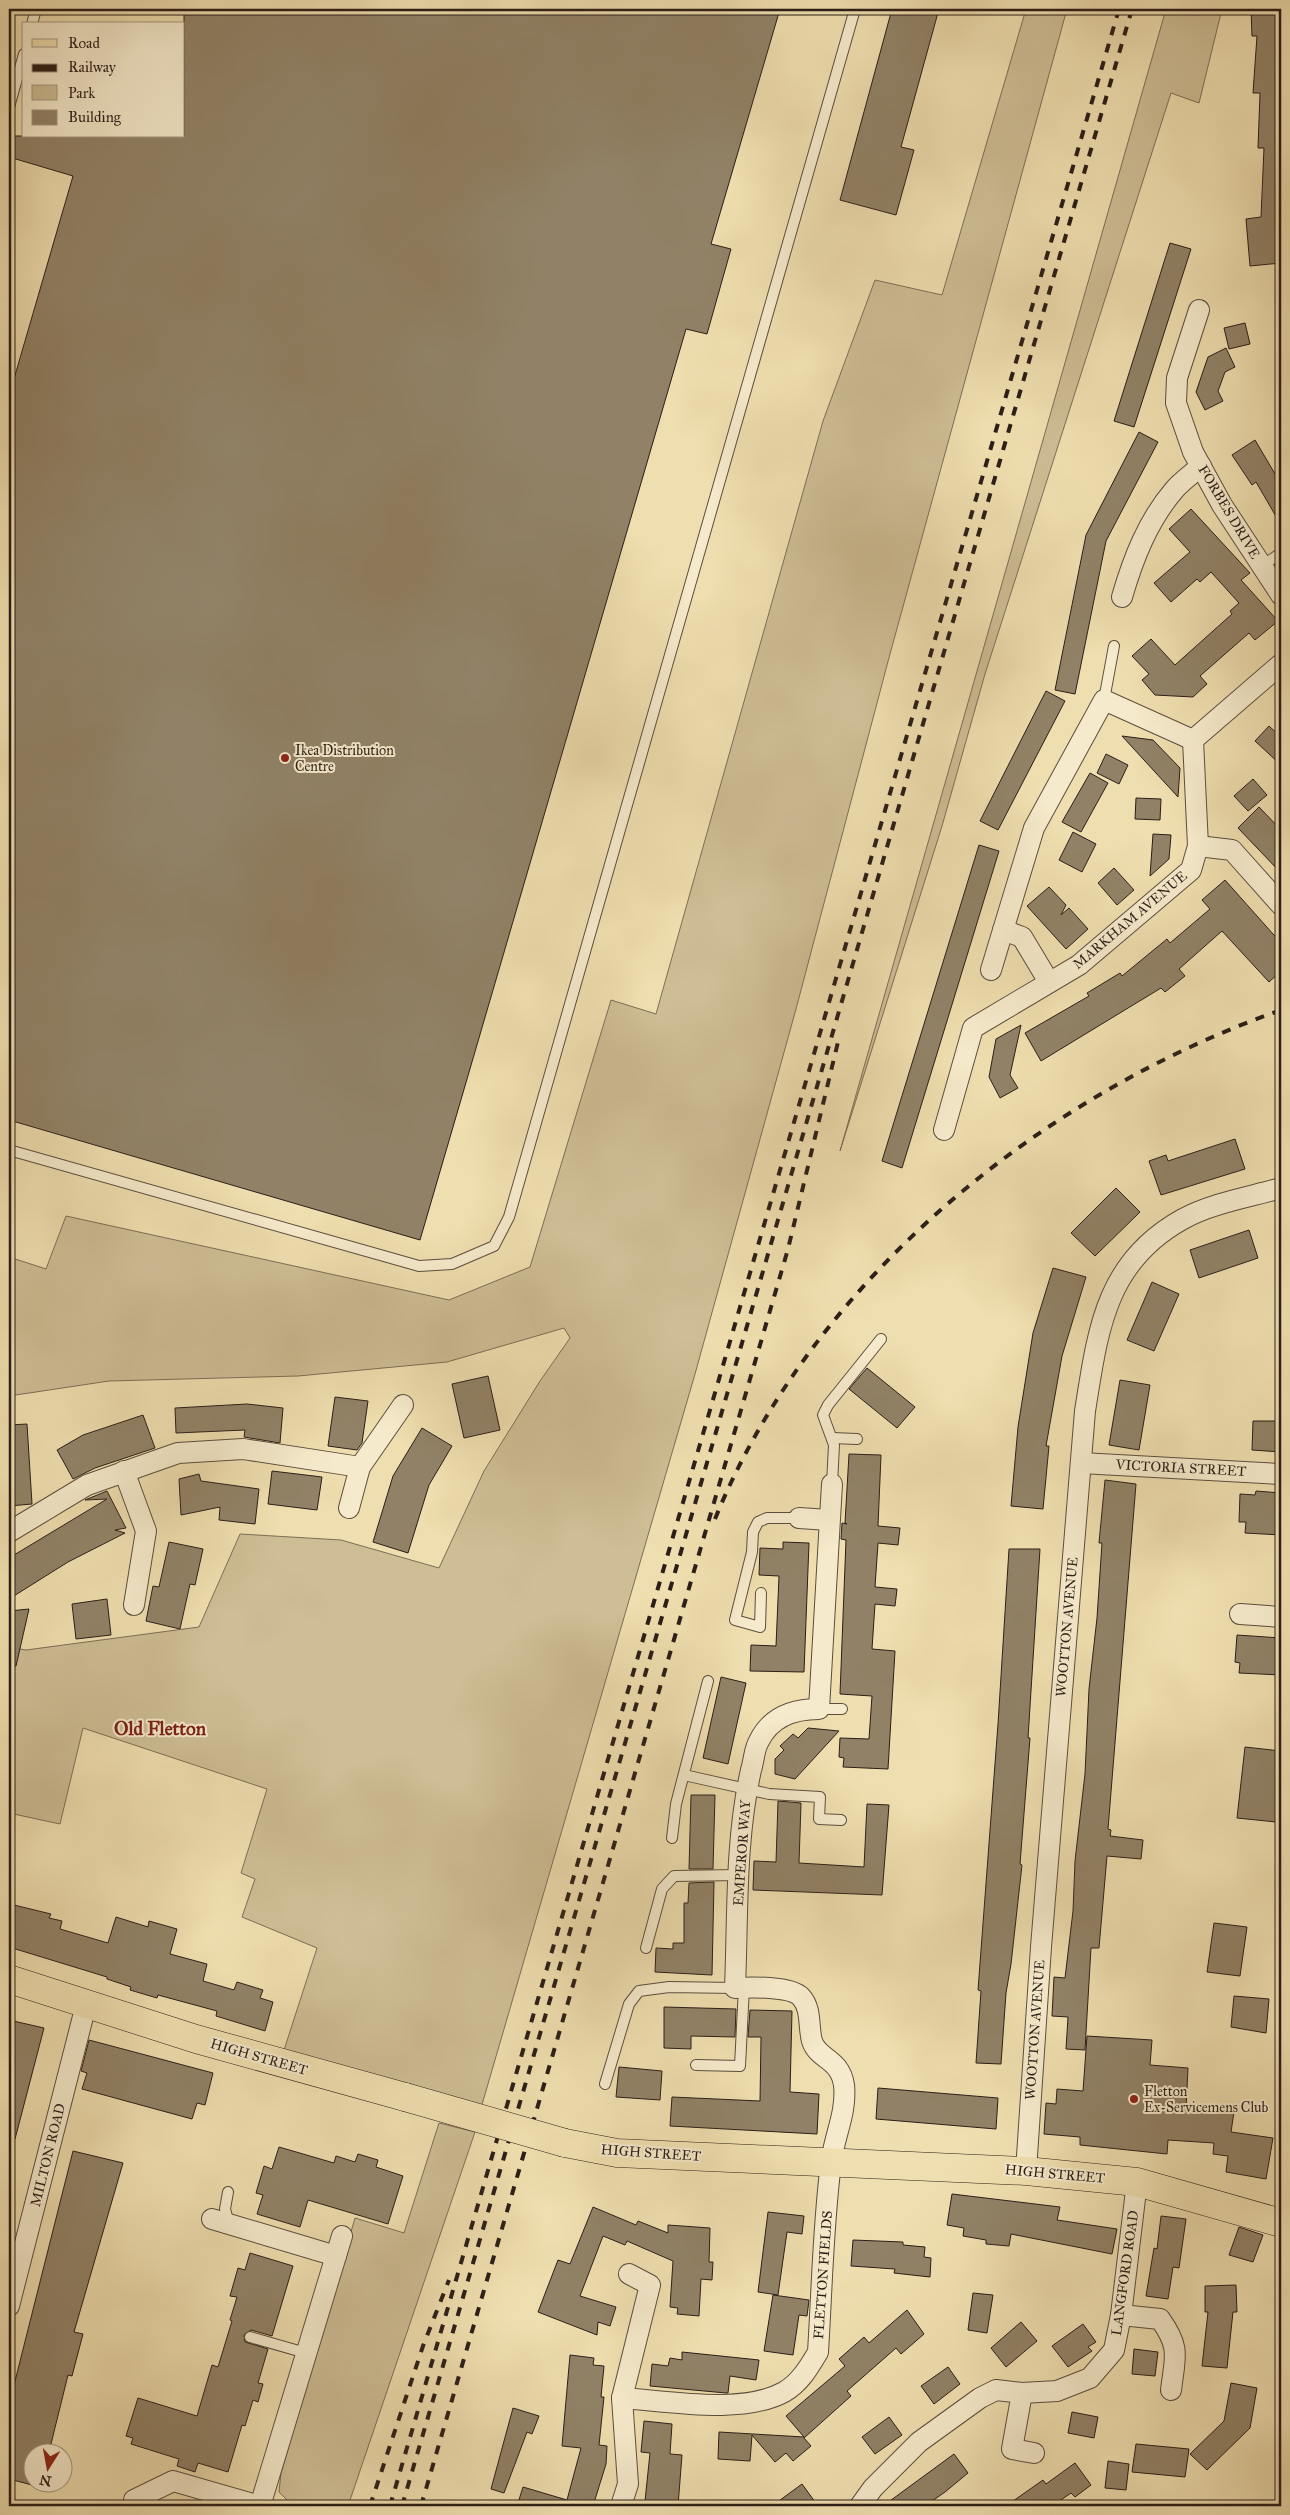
<svg xmlns="http://www.w3.org/2000/svg" width="1290" height="2515" font-family="'IM FELL Great Primer',serif">
	<rect width="100%" height="100%" fill="#efdeaf"/>
	<filter id="stains"><feTurbulence type="fractalNoise" baseFrequency=".004" numOctaves="4"/><feColorMatrix values="0 0 0 0 .2 0 0 0 0 .09 0 0 0 0 .02 0 0 0 .5 -.17"/></filter>
	<radialGradient id="worn" r=".72"><stop offset=".6" stop-color="#630" stop-opacity="0"/><stop offset="1" stop-color="#630" stop-opacity=".3"/></radialGradient>
	<!-- green -->
	<g fill="#cebd95" stroke="#7c6e56">
		<path d="M1026,9H1067L890,654L796,1009L695,1374L481,2108L284,2050L317,1948L242,1917L255,1879L241,1873L267,1789L83,1728L60,1824L9,1813V1647L26,1650L199,1627L240,1534L341,1540L439,1568L484,1471L540,1381L570,1338L564,1328L447,1362L298,1376L109,1381L9,1396V1257L46,1269L66,1216L449,1300L530,1267L611,1000L656,1014L823,421L875,280L942,295Z"/>
		<path d="M1166,9H1222L1199,103L1171,93L985,674L942,826L840,1151Z"/>
		<path d="M439,2123L475,2132L348,2506H301L290,2503L279,2492L281,2473L355,2218L404,2233Z"/>
	</g>
	<!-- building -->
	<g fill="#918267" stroke="#2b1e18">
		<path d="M184,9H780L711,244L731,249L707,334L686,329L420,1240L9,1120V396L73,176L9,157V136H184Z"/>
		<path d="M892,9H939L901,147L914,150L896,215L840,200Z"/>
		<path d="M1251,9H1281V203H1277L1281,263L1250,266L1246,219L1261,217L1264,148H1258L1260,93H1253L1257,36H1252Z"/>
		<path d="M1170,243L1191,249L1134,427L1114,421Z"/>
		<path d="M1245,323L1250,344L1229,349L1224,328Z"/>
		<path d="M1226,348L1235,367L1225,372L1218,391L1223,401L1205,410L1196,392L1208,357Z"/>
		<path d="M1139,432L1158,442L1106,541L1075,694L1055,690L1086,535Z"/>
		<path d="M1255,440L1281,484V525L1256,482L1252,485L1232,455Z"/>
		<path d="M1191,509L1250,573L1241,580L1278,621L1255,640L1249,633L1200,676L1207,684L1193,697L1155,695L1142,680L1149,674L1132,656L1151,639L1175,665L1232,614L1230,611L1239,603L1211,572L1200,582L1197,579L1171,602L1154,583L1190,552L1169,529Z"/>
		<path d="M1046,691L1065,701L998,830L980,821Z"/>
		<path d="M1269,726L1281,737V765L1255,741Z"/>
		<path d="M1122,736L1153,740L1180,768L1178,797Z"/>
		<path d="M1106,754L1128,765L1119,784L1097,773Z"/>
		<path d="M1090,773L1108,783L1081,832L1062,822Z"/>
		<path d="M1253,779L1267,795L1248,811L1234,796Z"/>
		<path d="M1136,798L1161,799L1160,820L1135,819Z"/>
		<path d="M1259,807L1281,830V873L1238,828Z"/>
		<path d="M1073,832L1096,844L1082,872L1059,860Z"/>
		<path d="M1153,834L1171,835L1169,859L1150,876Z"/>
		<path d="M979,845L999,851L902,1168L882,1161Z"/>
		<path d="M1114,868L1134,890L1117,905L1098,883Z"/>
		<path d="M1225,880L1281,943V971L1269,982L1222,931L1179,969L1185,976L1165,992L1161,988L1041,1061L1025,1033L1089,996L1087,993L1120,973L1122,976L1167,939L1170,943L1210,909L1202,900Z"/>
		<path d="M1049,887L1066,905L1061,915L1069,908L1088,929L1066,949L1027,906Z"/>
		<path d="M1021,1025L1010,1075L1018,1088L1000,1098L989,1077L996,1039Z"/>
		<path d="M1235,1139L1245,1169L1161,1195L1149,1161L1166,1155L1168,1161Z"/>
		<path d="M1116,1188L1140,1212L1095,1256L1071,1233Z"/>
		<path d="M1249,1230L1258,1258L1199,1278L1190,1250Z"/>
		<path d="M1053,1268L1086,1277L1062,1356L1046,1446H1049L1043,1509L1011,1506L1018,1427L1033,1333Z"/>
		<path d="M1152,1282L1179,1294L1154,1351L1127,1340Z"/>
		<path d="M867,1368L915,1407L897,1428L849,1389Z"/>
		<path d="M488,1376L500,1430L464,1438L452,1384Z"/>
		<path d="M1120,1380L1150,1385L1139,1450L1109,1445Z"/>
		<path d="M335,1397L368,1401L362,1443L357,1450L328,1446Z"/>
		<path d="M247,1404L283,1408L280,1443L244,1437L245,1430L176,1433L175,1408Z"/>
		<path d="M143,1415L155,1448L95,1468L73,1479L57,1450L83,1435Z"/>
		<path d="M1253,1421H1281V1452L1252,1450Z"/>
		<path d="M27,1424L32,1504L9,1506V1425Z"/>
		<path d="M422,1428L452,1446L429,1485L408,1553L373,1542L393,1476Z"/>
		<path d="M849,1454L881,1455L878,1526L900,1528L898,1545L878,1543L875,1587L897,1589L895,1606L875,1604L872,1649L895,1651L888,1769L843,1767L844,1758L839,1757L840,1738L869,1739L872,1696L840,1694L846,1540L841,1539L842,1523L847,1524L845,1523Z"/>
		<path d="M272,1471L322,1477L317,1510L268,1504Z"/>
		<path d="M199,1474L201,1481L259,1489L255,1524L219,1520L220,1507L181,1515L179,1479Z"/>
		<path d="M1105,1480L1136,1484L1108,1829L1111,1830L1110,1836L1143,1840L1141,1859L1107,1856L1099,1948H1091L1085,2050L1066,2049L1068,2017L1052,2016L1054,1977L1065,1978L1073,1911L1075,1861L1085,1774L1089,1689L1097,1618L1102,1543H1099Z"/>
		<path d="M107,1491L126,1528L115,1530L125,1533L68,1562L9,1599V1558L107,1499L85,1500Z"/>
		<path d="M1256,1491L1281,1493V1535L1245,1533L1246,1522H1239L1240,1494L1255,1495Z"/>
		<path d="M169,1542L203,1549L195,1585L190,1584L180,1629L146,1621L153,1586L159,1587Z"/>
		<path d="M783,1542L809,1543L804,1672L750,1671L751,1645L776,1646L779,1576L759,1575L760,1548L783,1549Z"/>
		<path d="M1009,1549H1040L1028,1738H1030L1020,1864L1022,1865L1011,1964L1006,1993L1001,2064L976,2063L981,1991L978,1990L998,1724Z"/>
		<path d="M107,1599L111,1635L76,1639L72,1604Z"/>
		<path d="M29,1609L16,1666L9,1665V1611Z"/>
		<path d="M1237,1635L1281,1638V1675L1239,1673L1240,1663L1235,1662Z"/>
		<path d="M721,1677L746,1683L728,1764L703,1758Z"/>
		<path d="M808,1728L839,1731L795,1779L775,1774V1759L784,1750L780,1746L793,1734L798,1738Z"/>
		<path d="M1245,1747L1281,1751V1777L1276,1822L1237,1818Z"/>
		<path d="M691,1795H715L713,1869H689Z"/>
		<path d="M778,1801L801,1803L799,1863L864,1867L867,1804L889,1805L882,1895L753,1890L754,1861L776,1862Z"/>
		<path d="M714,1882L712,1975L655,1972L656,1948L673,1949V1943H684V1903H688L689,1883Z"/>
		<path d="M14,1905L51,1914L49,1918L62,1921L60,1929L108,1943L116,1917L148,1927L149,1921L177,1929L170,1954L207,1964L203,1981L234,1990L237,1982L263,1990L260,1998L273,2002L265,2031L216,2016L217,2011L158,1995L157,1998L130,1990L131,1987L107,1979V1977L9,1947V1926Z"/>
		<path d="M1214,1923L1247,1927L1240,1976L1207,1972Z"/>
		<path d="M1234,1996L1269,1999L1266,2033L1231,2027Z"/>
		<path d="M664,2007L736,2009L735,2037L691,2036V2049L664,2048Z"/>
		<path d="M750,2010L792,2011L790,2092L819,2094L817,2134L670,2126L672,2097L760,2101L761,2037H748Z"/>
		<path d="M9,2020L44,2028L15,2139L9,2138Z"/>
		<path d="M1087,2036L1152,2040L1150,2065L1188,2068L1186,2109L1234,2112L1231,2132L1273,2138L1266,2179L1226,2172L1228,2156L1213,2154L1214,2143L1168,2140L1167,2154L1080,2145V2137L1044,2134L1046,2103L1056,2104L1057,2089L1083,2091Z"/>
		<path d="M89,2040L213,2073L205,2105L197,2103L192,2119L82,2089L87,2073L81,2071Z"/>
		<path d="M619,2067L662,2071L660,2100L616,2097Z"/>
		<path d="M878,2088L998,2098L996,2129L876,2119Z"/>
		<path d="M279,2147L334,2163L336,2156L355,2162L358,2154L378,2160L376,2167L403,2176L388,2224L308,2200L300,2227L257,2214L263,2195L256,2193L264,2166L272,2169Z"/>
		<path d="M73,2151L123,2163L74,2332L83,2334L72,2376L68,2375L49,2452H32V2482H41L40,2487L9,2479V2405Z"/>
		<path d="M952,2194L1060,2207L1057,2220L1117,2229L1112,2254L1011,2234L1009,2246L986,2244V2240L963,2236L964,2228L947,2225Z"/>
		<path d="M593,2207L636,2225L638,2221L668,2233V2225L710,2228L709,2262H713L712,2280L701,2279L699,2316L677,2314L678,2308L670,2307L673,2261L627,2241L625,2245L603,2236L580,2296L616,2307L610,2326L598,2322L597,2335L538,2312L558,2260L570,2264Z"/>
		<path d="M768,2212L804,2216L802,2234L787,2232L778,2295L758,2292Z"/>
		<path d="M1161,2216L1186,2219L1179,2268L1173,2267L1168,2299L1146,2296L1154,2248L1157,2249Z"/>
		<path d="M1239,2227L1263,2235L1253,2262L1229,2255Z"/>
		<path d="M853,2240L903,2242V2245L925,2247L924,2257L931,2258L930,2277L894,2273L895,2269L851,2266Z"/>
		<path d="M250,2253L293,2266L272,2336L251,2330L244,2335L245,2342L268,2349L258,2383L263,2384L258,2402L253,2400L245,2426L242,2425L228,2472L198,2463L195,2472L177,2466L179,2459L131,2444L133,2438L126,2436L138,2398L197,2416L212,2365L218,2367L232,2321L230,2320L237,2297L230,2296L238,2268L245,2270Z"/>
		<path d="M1236,2285L1237,2312H1233L1227,2368L1202,2366L1208,2312H1205V2286Z"/>
		<path d="M973,2293L993,2295L987,2333L968,2330Z"/>
		<path d="M773,2295L809,2300L807,2316L799,2315L793,2355L764,2351Z"/>
		<path d="M907,2310L924,2334L901,2354L896,2348L847,2391L851,2396L804,2438L811,2446L793,2461L786,2453L775,2462L752,2435L750,2461L718,2459L719,2432L804,2437L786,2416L845,2366L839,2359L864,2337L869,2343Z"/>
		<path d="M1021,2322L1037,2341L1006,2367L991,2348Z"/>
		<path d="M1083,2324L1096,2342L1088,2347L1092,2351L1068,2367L1052,2346Z"/>
		<path d="M1134,2349L1158,2352L1155,2376L1132,2374Z"/>
		<path d="M682,2352L759,2360L756,2380L730,2376L728,2393H726L650,2386L652,2364L668,2366L670,2358L682,2360Z"/>
		<path d="M570,2355L594,2358L593,2365L604,2366L601,2397H604L599,2445L607,2446L606,2464L593,2506H517L523,2487L567,2500L581,2448L562,2446Z"/>
		<path d="M948,2367L960,2384L934,2404L921,2386Z"/>
		<path d="M1231,2383L1257,2388L1250,2428L1207,2470L1190,2454L1224,2421Z"/>
		<path d="M513,2408L539,2416L532,2434L527,2432L504,2493L491,2489Z"/>
		<path d="M1072,2412L1098,2417L1094,2438L1068,2433Z"/>
		<path d="M889,2417L902,2435L875,2454L862,2437Z"/>
		<path d="M644,2421L672,2424L670,2454L682,2455L678,2506H657L658,2502L645,2501L650,2453L641,2452Z"/>
		<path d="M1136,2444L1189,2449L1185,2477L1132,2472Z"/>
		<path d="M954,2454L968,2473L945,2492L925,2506H883Z"/>
		<path d="M1108,2461L1129,2464L1126,2490L1105,2488Z"/>
		<path d="M1075,2463L1091,2485L1075,2497L1071,2493L1052,2506H1006L1043,2480L1046,2484Z"/>
		<path d="M802,2484L818,2506H772Z"/>
	</g>
	<g fill="none" stroke-linecap="round" stroke-linejoin="round">
		<defs>
			<g id="lane">
				<path d="M32,24L36,9"/>
				<path d="M9,107L24,54"/>
				<path d="M1262,566L1281,553"/>
				<path d="M1104,700L1114,646"/>
				<path d="M9,1150L419,1266L452,1264L494,1246L509,1217L855,9"/>
				<path d="M832,1438L857,1439"/>
				<path d="M832,1484L834,1445L823,1415L828,1405L881,1339"/>
				<path d="M761,1593L760,1627L735,1620L752,1552L753,1532L758,1522L767,1518H799"/>
				<path d="M819,1709H842"/>
				<path d="M684,1775L769,1794L820,1797L819,1819L841,1820"/>
				<path d="M672,1838L676,1804L708,1681"/>
				<path d="M646,1948L662,1889L674,1876L739,1875"/>
				<path d="M696,2065L740,2066L744,1987"/>
				<path d="M605,2084L629,2004L639,1991L669,1987L735,1988"/>
				<path d="M228,2192L225,2209L229,2224"/>
				<path d="M250,2337L306,2353"/>
			</g>
			<g id="street">
				<path d="M1199,310L1177,378L1176,403L1193,452L1222,505L1281,595"/>
				<path d="M1122,597C1133,559 1148,520 1175,489C1182,481 1192,474 1201,466"/>
				<path d="M1193,740L1281,664"/>
				<path d="M1198,846L1232,850L1281,905"/>
				<path d="M1003,930L1022,937L1049,982"/>
				<path d="M991,970L1034,828L1104,700L1193,740"/>
				<path d="M944,1130L973,1028L1079,965L1191,870L1198,846L1193,740"/>
				<path d="M1081,1463L1281,1474"/>
				<path d="M360,1467L403,1405"/>
				<path d="M124,1471L146,1531L134,1605"/>
				<path d="M799,1518L829,1520"/>
				<path d="M9,1532L87,1485L178,1453L243,1449L360,1467L349,1508"/>
				<path d="M1240,1614L1281,1617"/>
				<path d="M1026,2171L1041,1947L1085,1411C1098,1330 1105,1262 1183,1219C1212,1203 1250,1197 1281,1188"/>
				<path d="M212,2219L336,2256"/>
				<path d="M629,2274L650,2285L622,2398C669,2401 742,2415 784,2392C800,2383 809,2367 818,2352C822,2289 823,2225 831,2163C834,2136 847,2113 844,2085C840,2058 818,2060 812,2041C808,2027 812,2009 801,1997C791,1986 750,1987 735,1988C738,1915 735,1841 751,1770C754,1761 754,1749 759,1741C771,1716 795,1709 819,1709L832,1484"/>
				<path d="M9,2306L86,2005"/>
				<path d="M1121,2315L1160,2319C1181,2348 1175,2357 1171,2390"/>
				<path d="M1022,2393L1012,2449L1034,2453"/>
				<path d="M133,2506L134,2500L173,2481L260,2506"/>
				<path d="M260,2506L342,2236"/>
				<path d="M621,2506L628,2484L622,2398"/>
				<path d="M860,2506L873,2488L919,2442L980,2398L996,2390L1022,2393L1057,2391L1090,2378L1114,2350L1121,2315L1137,2182"/>
			</g>
			<g id="primary">
				<path d="M9,1979L196,2039L405,2097"/>
				<path d="M565,2143L617,2153L1026,2171L1137,2182L1281,2223"/>
			</g>
		</defs>
		<!-- lane casing -->
		<use href="#lane" stroke="#5c4e3e" stroke-width="12"/>
		<!-- street casing -->
		<use href="#street" stroke="#5c4e3e" stroke-width="22"/>
		<!-- primary casing -->
		<use href="#primary" stroke="#2b1e18" stroke-width="29"/>
		<!-- lane -->
		<use href="#lane" stroke="#f5eacb" stroke-width="10"/>
		<!-- street -->
		<use href="#street" stroke="#f5eacb" stroke-width="20"/>
		<!-- primary -->
		<use href="#primary" stroke="#efdeaf" stroke-width="28"/>
		<!-- rail -->
		<g stroke="#2b1e18" stroke-width="4" stroke-dasharray="9 9" stroke-linecap="butt">
			<path d="M715,1519C812,1280 1042,1094 1281,1010"/>
			<path d="M370,2506L423,2346L449,2280"/>
			<path d="M390,2506L1119,9"/>
			<path d="M402,2506L1132,9"/>
			<path d="M421,2506L788,1249L838,1042"/>
		</g>
		<defs>
			<path id="primary-bridge" d="M405,2097L565,2143"/>
		</defs>
		<!-- primary-bridge casing -->
		<use href="#primary-bridge" stroke="#2b1e18" stroke-width="29" stroke-linecap="butt"/>
		<!-- primary-bridge -->
		<use href="#primary-bridge" stroke="#efdeaf" stroke-width="28"/>
	</g>
	<!-- markers -->
	<g fill="#8f2418" stroke="#f5eacb" stroke-width="2">
		<circle cx="285" cy="758" r="5"/>
		<circle cx="1134" cy="2099" r="5"/>
	</g>
	<g text-anchor="middle" dominant-baseline="central" stroke-width="4" stroke-linejoin="round" paint-order="stroke">
		<!-- street labels -->
		<g font-size="14" fill="#2b1e18" stroke="#f5eacb">
			<text transform="translate(1229 512) rotate(59)">FORBES DRIVE</text>
			<text transform="translate(1130 920) rotate(-40)">MARKHAM AVENUE</text>
			<text transform="translate(1181 1468) rotate(3)">VICTORIA STREET</text>
			<text transform="translate(1067 1627) rotate(-85)">WOOTTON AVENUE</text>
			<text transform="translate(742 1853) rotate(-86)">EMPEROR WAY</text>
			<text transform="translate(1035 2030) rotate(-86)">WOOTTON AVENUE</text>
			<text transform="translate(259 2057) rotate(16)">HIGH STREET</text>
			<text transform="translate(651 2153) rotate(4)">HIGH STREET</text>
			<text transform="translate(48 2155) rotate(-76)">MILTON ROAD</text>
			<text transform="translate(1055 2174) rotate(5)">HIGH STREET</text>
			<text transform="translate(1125 2273) rotate(-82)">LANGFORD ROAD</text>
			<text transform="translate(823 2275) rotate(-86)">FLETTON FIELDS</text>
		</g>
		<!-- poi labels -->
		<g font-size="14" fill="#2b1e18" stroke="#f5eacb" text-anchor="start">
			<text x="295" y="750">Ikea Distribution<tspan x="295" dy="16">Centre</tspan></text>
			<text x="1144" y="2091">Fletton<tspan x="1144" dy="16">Ex-Servicemens Club</tspan></text>
		</g>
		<!-- district labels -->
		<g font-size="19" font-weight="bold" fill="#7a1f14" stroke="#f5eacb">
			<text x="160" y="1728">Old Fletton</text>
		</g>
	</g>
	<!-- margin -->
	<rect width="1290" height="2515" fill="none" stroke="#efdeaf" stroke-width="30"/>
	<rect x="10" y="10" width="1270" height="2495" fill="none" stroke="#2b1e18" stroke-width="2.5"/>
	<rect x="15" y="15" width="1260" height="2485" fill="none" stroke="#2b1e18"/>
	<!-- legend -->
	<rect x="22" y="22" width="162" height="115" fill="#f5eacb" stroke="#a49883"/>
	<rect x="32" y="39" width="25" height="8" fill="#efdeaf" stroke="#a49883"/>
	<text x="68" y="48" font-size="15" fill="#2b1e18">Road</text>
	<rect x="32" y="64" width="25" height="8" fill="#2b1e18" stroke="#a49883"/>
	<text x="68" y="72" font-size="15" fill="#2b1e18">Railway</text>
	<rect x="32" y="85" width="25" height="15" fill="#cebd95" stroke="#a49883"/>
	<text x="68" y="98" font-size="15" fill="#2b1e18">Park</text>
	<rect x="32" y="110" width="25" height="15" fill="#918267" stroke="#a49883"/>
	<text x="68" y="122" font-size="15" fill="#2b1e18">Building</text>
	<!-- north arrow -->
	<g transform="translate(48 2468) rotate(191)"><circle r="24" fill="#f5eacb" stroke="#a49883"/>
	<path d="M0-4L9 19L0 12L-9 19Z" fill="#8f2418"/>
	<text y="-8" font-size="14" font-weight="bold" text-anchor="middle" fill="#2b1e18">N</text>
	</g>
	<rect width="100%" height="100%" filter="url(#stains)"/>
	<rect width="100%" height="100%" fill="url(#worn)"/>
</svg>
